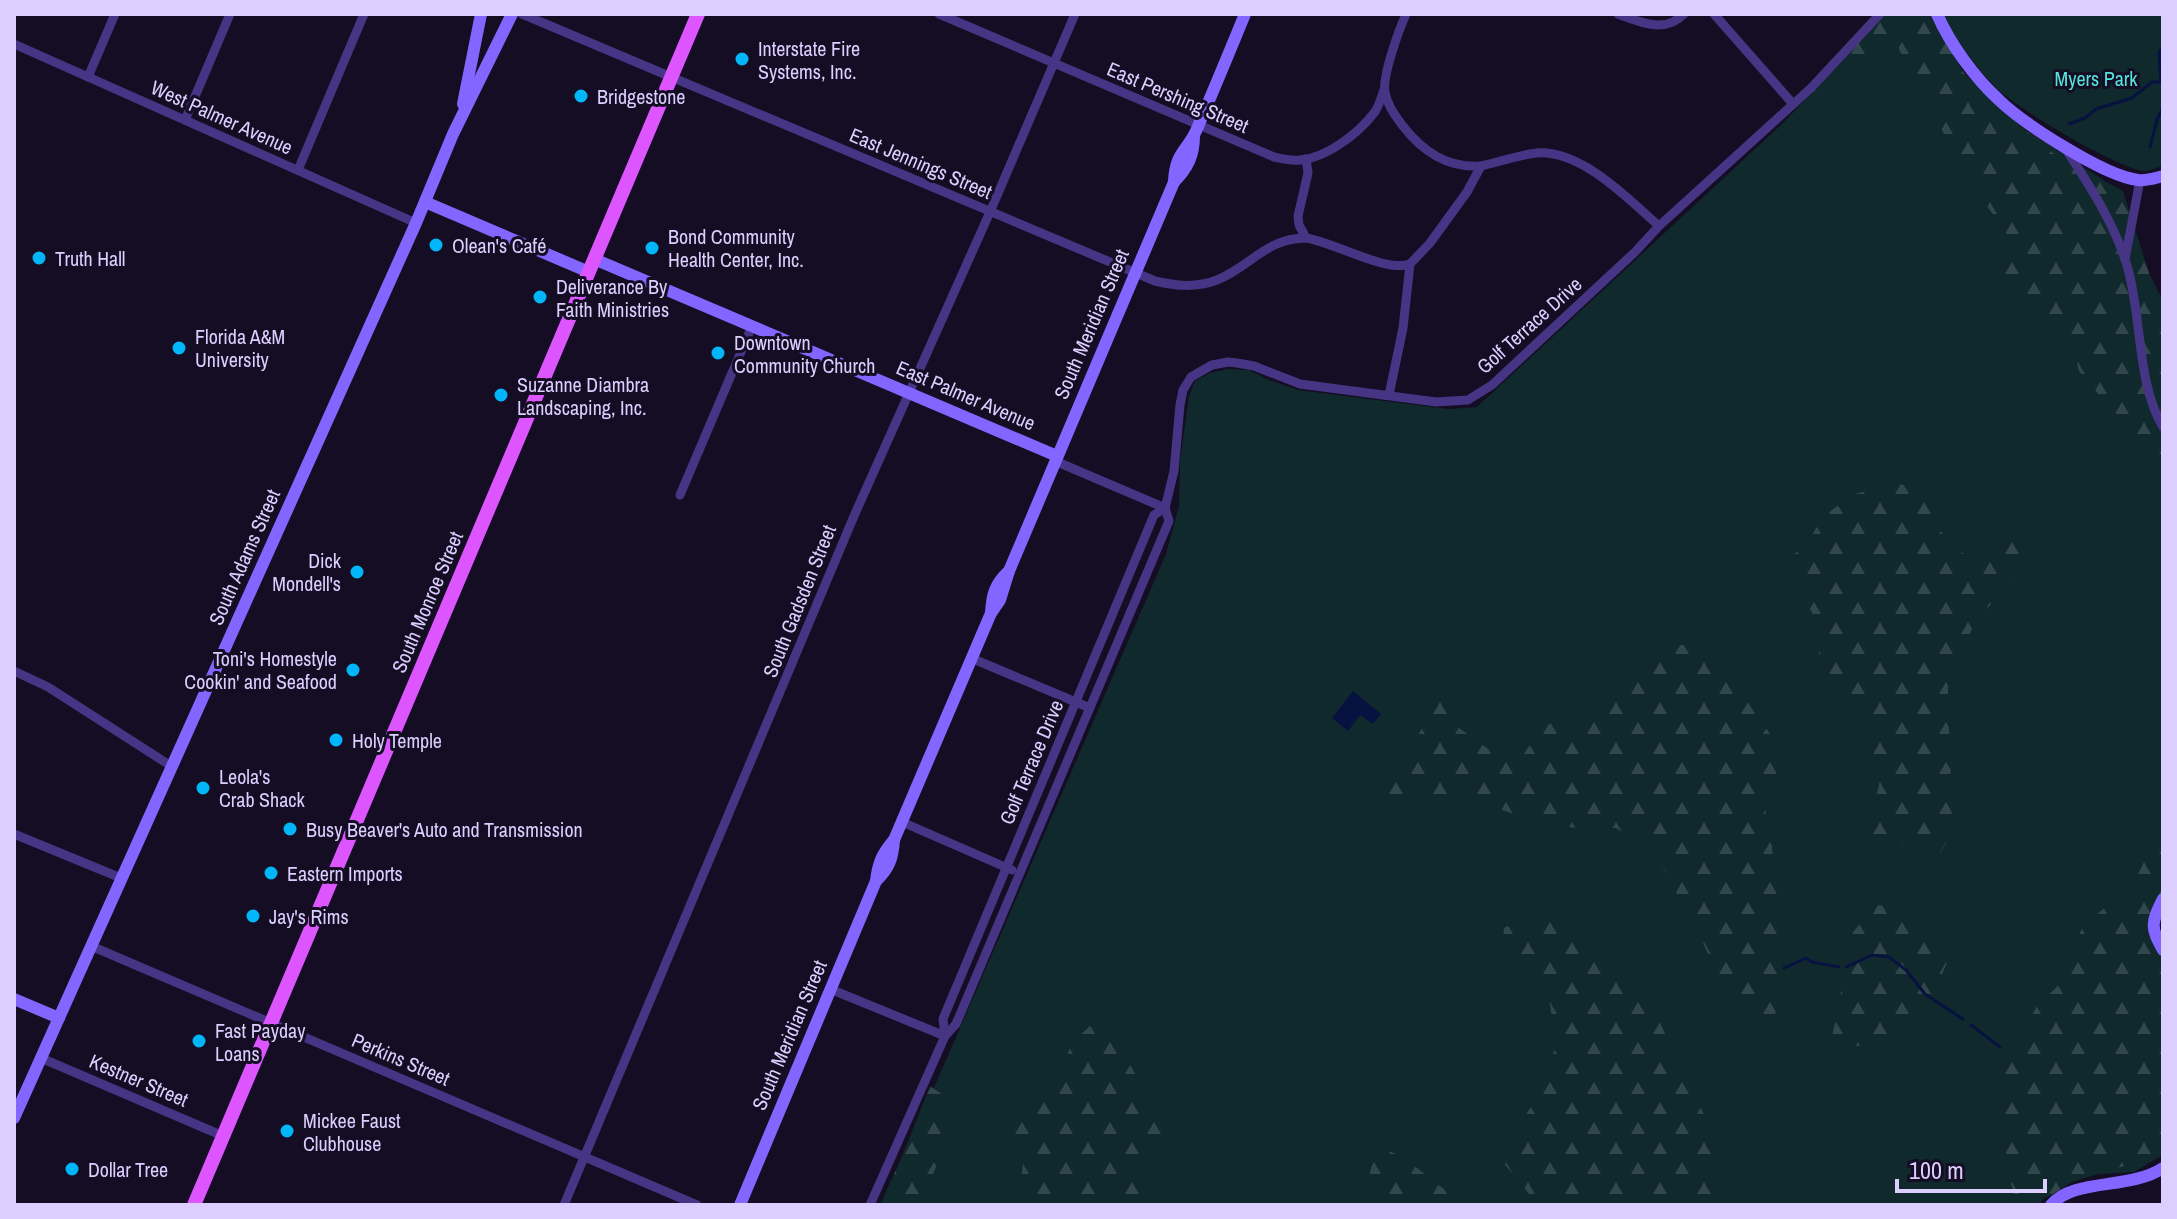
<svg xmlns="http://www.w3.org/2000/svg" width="2177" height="1219" font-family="'Archivo Narrow',sans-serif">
	<defs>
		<pattern id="forest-firs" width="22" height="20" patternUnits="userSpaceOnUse" patternTransform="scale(2)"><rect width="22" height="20" fill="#0f292d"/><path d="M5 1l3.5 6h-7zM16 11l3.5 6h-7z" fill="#31474c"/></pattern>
	</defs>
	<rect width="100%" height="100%" fill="#140d23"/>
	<!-- green -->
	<g fill="#0f292d">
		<path d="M1887,14L1958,71L2021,127L2102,179L2111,264L2163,366V884L2143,924L2163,956V1155L2134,1172L2087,1175L2054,1184L2039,1205H883L1166,554L1179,506L1180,461L1189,396L1195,381L1210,373L1228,369L1249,370L1269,380L1298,390L1448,409L1477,407L1782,124Z"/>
		<path d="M1941,14H2163V166C2158,167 2150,171 2145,171C2120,170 2012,106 1994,86C1975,66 1960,43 1945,22Z"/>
	</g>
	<!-- forest -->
	<g fill="url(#forest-firs)">
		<path d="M1885,14H1931L1964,73L2044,148L2123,191L2149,273L2163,301V471L2139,437L2112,410L2079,371L2069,327L2012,297L2002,284L2005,258L2011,240L1977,192L1910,74L1897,44H1888L1874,62L1854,73L1843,57Z"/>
		<path d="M1897,483L1924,492L1937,528L1974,564L2005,532L2026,543L2019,573L2004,593L1979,615L1948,678V718L1952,765L1946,798L1953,816L1949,839L1940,853L1897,842L1872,854L1868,821L1879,786L1867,714L1832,677L1818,657L1823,634L1791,572L1793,555L1807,544L1823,516L1855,494Z"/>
		<path d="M1691,645L1707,651L1749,704L1784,754L1764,804L1771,838L1784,965L1783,1001L1771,1020L1743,1016L1722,999L1718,977L1705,947L1656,854L1616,828L1585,829L1537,823L1484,803L1442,801L1412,802L1386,794L1385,783L1426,723L1439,697L1446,700L1448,720L1506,762L1521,758C1541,730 1544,719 1581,716C1599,697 1641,652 1665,647C1673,645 1683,645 1691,645Z"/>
		<path d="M2163,819V890L2147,921L2149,939L2163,962V1145L2150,1158L2072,1182L2050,1196L2017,1204L2008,1174L2003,1115L2005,1064L2037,1006L2061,983L2081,930L2103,909L2126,901Z"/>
		<path d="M1876,905L1898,907L1917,921L1949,958L1940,979L1939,996L1932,1005C1912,1008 1903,1028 1886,1038C1869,1048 1849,1046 1830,1047L1853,932Z"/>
		<path d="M1531,914L1572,930L1592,951L1636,979L1656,1014L1688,1084L1713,1131L1718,1202L1716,1205H1538L1498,1156L1543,1089L1556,1044L1550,1005L1538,965L1502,953L1504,928Z"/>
		<path d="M1090,1026L1114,1031C1128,1066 1150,1097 1167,1131L1150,1145L1136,1205H1003L1021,1184L1024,1153L1015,1139L1013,1123L1019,1102L1039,1105L1052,1091L1072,1043Z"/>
		<path d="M930,1086L950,1100L939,1140L938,1162L920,1205H880L903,1154Z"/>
		<path d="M1384,1149L1403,1157L1464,1205H1370L1375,1197L1369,1179L1373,1157Z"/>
	</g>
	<!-- water -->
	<path fill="#071241" d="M1353,691L1381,714L1373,724L1360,715L1348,731L1332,718Z"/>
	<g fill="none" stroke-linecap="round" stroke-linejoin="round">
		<!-- stream -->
		<g stroke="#071241" stroke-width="3">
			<path d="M2069,124L2085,118L2096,109L2132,98L2152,82H2161L2159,53L2163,46"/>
			<path d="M2150,147L2157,120L2163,107"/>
			<path d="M1846,967L1872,955L1889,957L1906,970L1925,994L1963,1019"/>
			<path d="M1784,968L1806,958L1812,962L1839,967"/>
			<path d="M1971,1025L2000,1047"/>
		</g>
		<!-- street -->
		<g stroke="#463584" stroke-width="9">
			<path d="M522,14L1155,281C1176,286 1196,288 1217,280C1250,267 1266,238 1306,238"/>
			<path d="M939,14L1274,157C1283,159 1291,161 1300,160C1326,158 1358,134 1374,113C1379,107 1381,97 1384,90"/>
			<path d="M1406,14C1399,30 1382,76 1385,92C1387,105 1395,115 1402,125C1423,152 1447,168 1481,166"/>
			<path d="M1618,14C1640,22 1665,34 1684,14"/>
			<path d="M1714,14L1793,104"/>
			<path d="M14,44L416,223"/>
			<path d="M88,77L115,14"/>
			<path d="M185,120L230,14"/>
			<path d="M2065,148C2090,186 2116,226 2128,269C2142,319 2137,384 2163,427"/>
			<path d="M1306,159L1308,173L1298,216L1299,225L1306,238C1334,242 1386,273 1410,264"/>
			<path d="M298,170L364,14"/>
			<path d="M2125,259L2140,180"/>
			<path d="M1389,395L1403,328L1410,264L1430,243L1467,192L1481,166C1499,162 1518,155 1537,153C1582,150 1628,199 1659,226"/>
			<path d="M1055,461L1165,508"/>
			<path d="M680,495L752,326"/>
			<path d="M971,658L1090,708"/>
			<path d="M14,671L48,687L171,766"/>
			<path d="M902,822L1012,870"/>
			<path d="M14,834L121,878"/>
			<path d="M91,946L697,1205"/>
			<path d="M830,989L945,1036"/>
			<path d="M945,1036L943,1019L1154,515L1165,508"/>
			<path d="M41,1058L223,1136"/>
			<path d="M564,1205L854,516L990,212L1075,14"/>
			<path d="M870,1205L945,1036L956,1024L1169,521L1165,508L1174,471L1180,405L1183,390L1191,377L1212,365L1228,362L1237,363L1254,366L1300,384L1436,402L1468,400L1492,385L1635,252L1659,226L1811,88L1880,14"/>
		</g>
		<!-- secondary -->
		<g stroke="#8365ff" stroke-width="12">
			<path d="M1937,14C1950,44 1975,78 1999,100C2024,124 2104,176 2138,180C2147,181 2155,178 2163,176"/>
			<path d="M463,104L481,14"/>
			<path d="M1174,182C1188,168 1194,155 1194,136"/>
			<path d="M425,202L589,272"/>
			<path d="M594,259L1057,456"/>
			<path d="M991,613C992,594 995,584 1009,571"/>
			<path d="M876,881C889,869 893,858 894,840"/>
			<path d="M2163,899C2151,923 2150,927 2163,950"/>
			<path d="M14,999L59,1018"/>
			<path d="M14,1118L416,223L453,134L512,14"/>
			<path d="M740,1205L876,881C878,863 882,854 894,840L991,613L1000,600L1009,571L1174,182C1175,153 1186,152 1196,131C1213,92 1229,53 1245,14"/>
			<path d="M2051,1205C2073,1178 2130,1190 2163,1168"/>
		</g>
		<!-- primary -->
		<path stroke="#dc55ff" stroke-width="14" d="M194,1205L698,14"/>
	</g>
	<!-- markers -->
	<g fill="#00b6f9" stroke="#140d23" stroke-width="3">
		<circle cx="742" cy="59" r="8"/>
		<circle cx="581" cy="96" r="8"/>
		<circle cx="436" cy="245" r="8"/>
		<circle cx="652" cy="248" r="8"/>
		<circle cx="39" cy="258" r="8"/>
		<circle cx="540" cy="297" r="8"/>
		<circle cx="179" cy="348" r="8"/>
		<circle cx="718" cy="353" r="8"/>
		<circle cx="501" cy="395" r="8"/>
		<circle cx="357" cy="572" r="8"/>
		<circle cx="353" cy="670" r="8"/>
		<circle cx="336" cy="740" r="8"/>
		<circle cx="203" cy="788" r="8"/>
		<circle cx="290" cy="829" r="8"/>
		<circle cx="271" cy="873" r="8"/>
		<circle cx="253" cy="916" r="8"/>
		<circle cx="199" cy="1041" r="8"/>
		<circle cx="287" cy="1131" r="8"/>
		<circle cx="72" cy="1169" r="8"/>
	</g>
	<g text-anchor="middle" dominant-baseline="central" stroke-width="6" stroke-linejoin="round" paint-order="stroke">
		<!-- poi labels -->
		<g font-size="20" fill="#dcceff" stroke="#140d23" text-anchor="start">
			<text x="758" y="48">Interstate Fire<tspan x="758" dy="23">Systems, Inc.</tspan></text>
			<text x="597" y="96">Bridgestone</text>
			<text x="668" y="236">Bond Community<tspan x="668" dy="23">Health Center, Inc.</tspan></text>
			<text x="452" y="245">Olean's Café</text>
			<text x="55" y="258">Truth Hall</text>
			<text x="556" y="286">Deliverance By<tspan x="556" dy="23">Faith Ministries</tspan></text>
			<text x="195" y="336">Florida A&amp;M<tspan x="195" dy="23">University</tspan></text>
			<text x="734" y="342">Downtown<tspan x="734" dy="23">Community Church</tspan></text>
			<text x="517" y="384">Suzanne Diambra<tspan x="517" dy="23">Landscaping, Inc.</tspan></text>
			<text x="341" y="560" text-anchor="end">Dick<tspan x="341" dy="23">Mondell's</tspan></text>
			<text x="337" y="658" text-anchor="end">Toni's Homestyle<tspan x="337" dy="23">Cookin' and Seafood</tspan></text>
			<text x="352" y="740">Holy Temple</text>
			<text x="219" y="776">Leola's<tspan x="219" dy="23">Crab Shack</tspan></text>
			<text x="306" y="829">Busy Beaver's Auto and Transmission</text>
			<text x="287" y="873">Eastern Imports</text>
			<text x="269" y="916">Jay's Rims</text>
			<text x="215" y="1030">Fast Payday<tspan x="215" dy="23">Loans</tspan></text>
			<text x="303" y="1120">Mickee Faust<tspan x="303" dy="23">Clubhouse</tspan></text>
			<text x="88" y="1169">Dollar Tree</text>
		</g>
		<!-- park labels -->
		<g font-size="20" fill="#55e4d9" stroke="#140d23">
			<text x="2096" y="78">Myers Park</text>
		</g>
		<!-- street labels -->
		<g font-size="20" fill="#dcceff" stroke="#140d23">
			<text transform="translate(1178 97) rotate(23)">East Pershing Street</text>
			<text transform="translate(222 117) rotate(24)">West Palmer Avenue</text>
			<text transform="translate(921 163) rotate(23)">East Jennings Street</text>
			<text transform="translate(1091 324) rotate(-67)">South Meridian Street</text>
			<text transform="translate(1529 325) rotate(-42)">Golf Terrace Drive</text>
			<text transform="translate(966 395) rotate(23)">East Palmer Avenue</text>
			<text transform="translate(244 557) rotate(-66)">South Adams Street</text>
			<text transform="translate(799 601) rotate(-68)">South Gadsden Street</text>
			<text transform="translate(427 602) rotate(-67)">South Monroe Street</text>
			<text transform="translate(1031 762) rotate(-67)">Golf Terrace Drive</text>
			<text transform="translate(789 1035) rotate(-67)">South Meridian Street</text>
			<text transform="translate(401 1059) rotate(23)">Perkins Street</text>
			<text transform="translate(139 1080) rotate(23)">Kestner Street</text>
		</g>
	</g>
	<!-- border -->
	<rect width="2177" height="1219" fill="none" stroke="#dcceff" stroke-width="32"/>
	<!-- scale -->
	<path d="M1897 1179v12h148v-12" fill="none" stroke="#dcceff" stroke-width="4"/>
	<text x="1909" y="1179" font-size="24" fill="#dcceff" stroke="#140d23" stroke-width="6" paint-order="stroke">100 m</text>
</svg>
